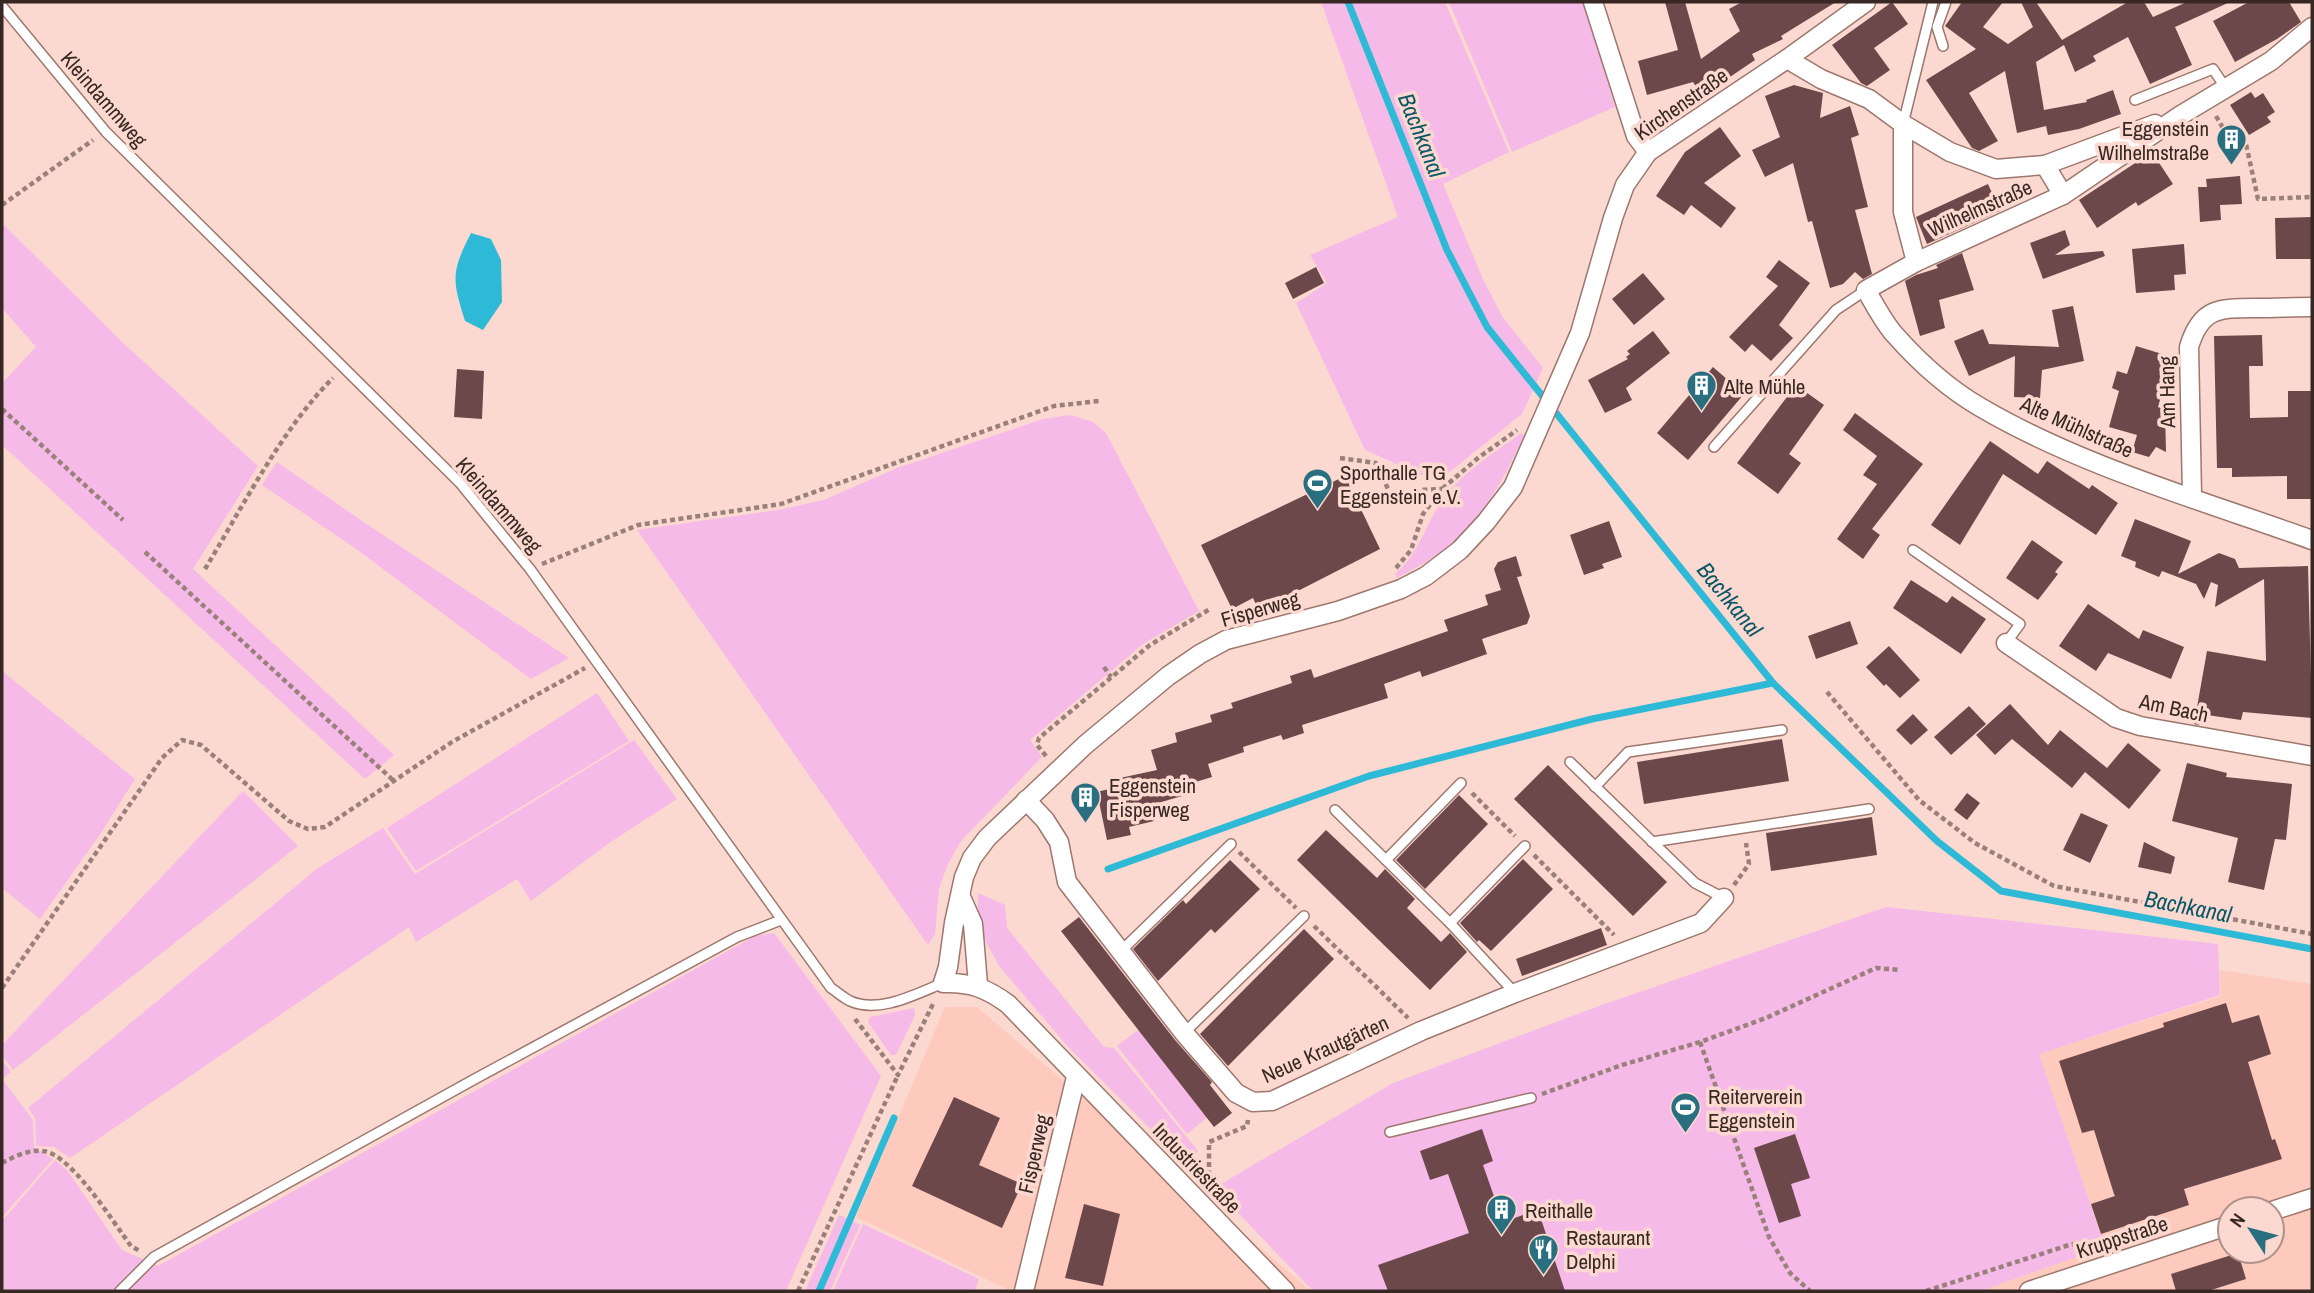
<svg xmlns="http://www.w3.org/2000/svg" width="2314" height="1293" font-family="'Archivo Narrow',sans-serif">
	<rect width="100%" height="100%" fill="#fcd9d0"/>
	<!-- built -->
	<g fill="#fdcabd" fill-rule="evenodd">
		<path d="M2220,970L2312,984V1291H1980L2105,1247L2039,1054L2221,996ZM2230,1209H2272V1251H2230Z"/>
		<path d="M945,1007H977L1311,1291H1011L856,1217Z"/>
	</g>
	<!-- green -->
	<g fill="#f5bae7">
		<path d="M1321,2H1445L1509,152L1443,184L1483,279L1502,316L1543,368L1522,414L1437,482L1365,450L1296,303L1327,283L1310,255L1398,217Z"/>
		<path d="M1449,2H1583L1615,107L1512,152Z"/>
		<path d="M2,223L122,342L258,466L193,569L394,755L365,779L2,445V383L36,347L2,308Z"/>
		<path d="M1070,415L1093,422L1106,433L1199,611L1143,644L1030,740L1042,757L961,841L948,864L939,888L935,934L928,945L637,530L778,510L824,500L897,468L1043,419Z"/>
		<path d="M1521,433L1524,435C1504,480 1480,524 1439,553C1426,563 1411,570 1397,578L1395,574C1420,553 1424,526 1442,501C1462,472 1493,454 1521,433Z"/>
		<path d="M277,462L368,525L569,658L531,679L352,546L262,485Z"/>
		<path d="M2,671L135,779L101,833L40,919L2,888Z"/>
		<path d="M597,693L629,741L416,871L387,828Z"/>
		<path d="M634,740L677,799L612,841L531,901L517,879L416,942L409,927L70,1158L54,1147L36,1146L35,1118L28,1108L318,868L383,828L415,874Z"/>
		<path d="M243,791L298,846L13,1070L2,1056V1045Z"/>
		<path d="M978,893L1005,905L1007,928L1104,1047L1114,1048L1198,1151L1190,1168L1069,1048L999,966L985,940L978,913Z"/>
		<path d="M1886,907L2218,944L2220,995L2039,1054L2105,1247L1980,1291H1313L1214,1188L1393,1083L1599,1006Z"/>
		<path d="M774,933L881,1076L786,1291H2V1221L55,1160L67,1170L122,1250L158,1266L755,936Z"/>
		<path d="M914,1008L915,1015L896,1055H891L868,1022L870,1017Z"/>
		<path d="M1140,1029L1209,1116L1187,1134L1117,1046Z"/>
		<path d="M2,1060L11,1072L2,1079L33,1120L34,1147L53,1159L2,1217Z"/>
		<path d="M839,1215L860,1225L830,1291H805Z"/>
		<path d="M863,1224L979,1279L975,1291H833Z"/>
	</g>
	<!-- water -->
	<path fill="#2ebad6" d="M471,233L491,239L501,260L502,302L483,330L465,321C452,280 451,272 471,233Z"/>
	<g fill="none" stroke-linecap="round" stroke-linejoin="round">
		<!-- stream -->
		<g stroke="#2ebad6" stroke-width="7">
			<path d="M1348,2L1447,250L1487,327L1773,683L1937,841L2001,891L2312,949"/>
			<path d="M1108,869L1369,776L1592,719L1773,683"/>
			<path d="M819,1291L894,1118"/>
		</g>
	</g>
	<!-- building -->
	<g fill="#6d484b">
		<path d="M1665,2H1685L1701,59L1740,31L1729,9L1742,2H1836L1781,36L1783,39L1752,54L1755,60L1702,96L1693,82L1647,95L1638,61L1678,50Z"/>
		<path d="M1892,2L1908,24L1874,48L1890,70L1867,86L1861,83L1832,45Z"/>
		<path d="M1962,2H2003L1983,27L2008,44L2033,27L2021,2H2036L2062,40L2128,2H2144L2153,17L2187,2H2230L2175,27L2192,65L2150,84L2128,37L2093,56L2096,61L2075,72L2064,45L2036,62L2044,110L2087,102L2086,100L2113,90L2121,114L2079,129L2048,135L2046,126L2017,133L2005,71L1969,93L1998,141L1979,151L1972,148L1926,80L1976,49L1945,26Z"/>
		<path d="M2249,2H2289L2301,22L2277,39L2235,62L2213,21Z"/>
		<path d="M1794,85L1823,93L1820,118L1850,106L1859,135L1851,138L1868,207L1855,210L1872,274L1863,279L1855,272L1843,284L1830,288L1812,221L1808,222L1793,163L1765,177L1752,150L1780,137L1765,96Z"/>
		<path d="M2251,92L2255,98L2263,93L2275,112L2267,117L2271,122L2249,135L2230,105Z"/>
		<path d="M1720,127L1741,156L1704,183L1736,208L1721,228L1691,205L1684,215L1656,196L1685,152Z"/>
		<path d="M2152,152L2173,184L2138,206L2136,202L2097,228L2079,200Z"/>
		<path d="M2240,176L2242,204L2220,205L2221,220L2200,222L2198,187H2207L2206,179Z"/>
		<path d="M1988,184L2000,211L1927,244L1916,217Z"/>
		<path d="M2312,217V259H2276L2275,218Z"/>
		<path d="M2065,230L2070,245L2055,255L2103,251L2105,256L2043,279L2030,243Z"/>
		<path d="M2184,244L2186,274L2174,275L2175,290L2136,293L2132,249Z"/>
		<path d="M1962,253L1974,290L1939,300L1945,328L1920,336L1905,281L1916,275L1938,268L1936,265Z"/>
		<path d="M1779,260L1810,283L1779,325L1793,338L1771,361L1752,344L1745,352L1729,337L1778,286L1766,277Z"/>
		<path d="M1316,267L1324,283L1293,299L1285,283Z"/>
		<path d="M1643,273L1665,299L1634,325L1612,299Z"/>
		<path d="M2073,306L2084,361L2042,370L2040,398L2014,397L2015,356L1969,376L1954,341L1983,329L1989,344L2059,347L2052,310Z"/>
		<path d="M1653,331L1670,353L1626,388L1632,400L1605,413L1588,380L1628,359L1626,357L1630,354L1627,351Z"/>
		<path d="M2262,335L2263,366H2249L2250,418L2288,417V391H2312V499H2287V476L2232,477V468H2217L2214,336Z"/>
		<path d="M2136,346L2172,357L2158,407L2165,410L2166,452L2156,447L2149,457L2132,452L2137,435L2109,427L2119,391L2112,388L2117,371L2127,374Z"/>
		<path d="M1713,367L1744,394L1688,460L1657,433Z"/>
		<path d="M457,369L484,371L482,419L454,417Z"/>
		<path d="M1796,385L1824,405L1789,454L1801,463L1778,494L1737,463Z"/>
		<path d="M1855,413L1923,464L1872,529L1880,535L1863,559L1837,539L1877,484L1863,475L1877,456L1843,430Z"/>
		<path d="M1990,441L2038,474L2047,461L2089,489L2092,485L2118,503L2096,535L2003,474L1960,545L1931,525Z"/>
		<path d="M1345,476L1380,549L1259,611L1253,598L1232,609L1201,545Z"/>
		<path d="M2135,519L2191,541L2178,574L2219,553L2235,559L2239,568L2308,566L2312,718L2243,712L2241,720L2207,715L2199,725L2194,724L2207,651L2266,661L2264,579L2215,607L2218,585L2211,582L2204,599L2196,584L2162,571L2159,577L2135,567L2136,562L2121,556Z"/>
		<path d="M1609,521L1622,557L1602,564L1604,568L1584,575L1570,535Z"/>
		<path d="M2032,540L2063,562L2055,572L2058,574L2038,600L2006,578Z"/>
		<path d="M1516,556L1522,576L1517,577L1530,616L1527,624L1482,639L1487,654L1422,677L1420,671L1384,684L1388,698L1302,725L1304,733L1283,740L1281,735L1243,747L1244,752L1208,764L1212,777L1186,785L1189,794L1151,805L1154,821L1129,827L1131,835L1107,840L1097,792L1121,786L1120,778L1157,770L1151,750L1177,742L1175,733L1212,722L1210,715L1233,708L1231,703L1292,683L1290,676L1311,669L1314,678L1448,631L1444,620L1488,605L1485,595L1501,590L1494,569L1498,562Z"/>
		<path d="M1911,580L1947,603L1952,596L1986,619L1961,654L1893,608Z"/>
		<path d="M2088,604L2139,639L2143,630L2184,647L2171,679L2108,653L2096,671L2059,646Z"/>
		<path d="M1850,621L1858,644L1816,659L1808,636Z"/>
		<path d="M1889,646L1920,680L1900,698L1886,684L1884,686L1866,667Z"/>
		<path d="M2010,704L2048,745L2060,730L2107,768L2128,743L2161,770L2129,809L2085,772L2072,788L2012,739L1995,755L1976,735Z"/>
		<path d="M1969,706L1986,724L1951,755L1934,737Z"/>
		<path d="M1913,714L1928,730L1911,745L1896,730Z"/>
		<path d="M1782,739L1789,781L1644,804L1637,762Z"/>
		<path d="M2187,763L2227,773L2226,777L2292,784L2286,840L2275,839L2264,890L2228,882L2238,838L2172,821Z"/>
		<path d="M1548,765L1667,882L1633,916L1514,799Z"/>
		<path d="M1967,793L1980,803L1967,820L1954,810Z"/>
		<path d="M1459,795L1488,824L1425,889L1396,860Z"/>
		<path d="M2081,813L2108,825L2090,863L2063,850Z"/>
		<path d="M1872,817L1877,855L1771,871L1766,833Z"/>
		<path d="M1326,830L1377,878L1385,869L1415,899L1407,908L1441,942L1450,933L1467,952L1430,990L1297,860Z"/>
		<path d="M2144,842L2175,857L2171,874L2138,867Z"/>
		<path d="M1523,859L1553,889L1491,951L1479,940L1477,942L1460,923Z"/>
		<path d="M1230,860L1260,889L1215,933L1211,929L1158,981L1133,949L1183,900L1186,904Z"/>
		<path d="M1079,917L1175,1040L1212,1082L1210,1085L1232,1113L1214,1127L1061,931Z"/>
		<path d="M1601,928L1607,945L1522,976L1516,959Z"/>
		<path d="M1304,929L1334,959L1228,1066L1200,1034Z"/>
		<path d="M2226,1003L2232,1023L2259,1015L2271,1054L2248,1062L2272,1140L2275,1139L2282,1159L2184,1189L2189,1205L2101,1234L2091,1204L2115,1196L2114,1194L2094,1130L2082,1133L2059,1061L2164,1027L2163,1023Z"/>
		<path d="M954,1097L1000,1118L979,1165L1022,1184L1002,1228L912,1186Z"/>
		<path d="M1482,1129L1493,1161L1483,1165L1503,1222L1538,1210L1565,1291H1388L1378,1265L1469,1233L1448,1174L1430,1180L1420,1151Z"/>
		<path d="M1795,1134L1810,1178L1791,1184L1801,1216L1779,1223L1754,1148Z"/>
		<path d="M1084,1204L1120,1214L1103,1286L1065,1278Z"/>
		<path d="M2238,1253L2246,1279L2208,1291H2176L2171,1274Z"/>
	</g>
	<g fill="none" stroke-linecap="round" stroke-linejoin="round">
		<defs>
			<g id="service">
				<path d="M2,6L106,132L460,483L530,569L831,988C837,992 844,998 850,1001C879,1014 916,994 943,983"/>
				<path d="M1943,46L1937,27L1946,2"/>
				<path d="M2135,100L2213,69L2225,87"/>
				<path d="M1903,124L1933,2"/>
				<path d="M1714,447L1836,310L1866,290"/>
				<path d="M1913,550L2020,624L2006,643"/>
				<path d="M1570,762L1695,883L1724,898"/>
				<path d="M1595,787L1628,752L1782,730"/>
				<path d="M1335,810L1450,923L1515,993"/>
				<path d="M1652,842L1869,809"/>
				<path d="M1386,860L1461,783"/>
				<path d="M1450,923L1525,846"/>
				<path d="M1120,952L1231,844"/>
				<path d="M1184,1033L1304,916"/>
				<path d="M1390,1132L1531,1098"/>
				<path d="M120,1291L154,1257L473,1080L737,937L781,920"/>
			</g>
			<g id="minor">
				<path d="M1593,2L1636,136L1648,152"/>
				<path d="M1787,59L1821,79L1869,99L1903,124V212L1916,262L1866,290C1875,305 1884,323 1895,335C1919,362 1949,389 1980,407C2080,466 2204,501 2312,540"/>
				<path d="M1903,124L1950,152L1996,169L2045,165L2155,124"/>
				<path d="M2045,165L2063,195"/>
				<path d="M1916,262L2063,195L2181,115L2271,61L2312,27"/>
				<path d="M2192,496L2189,347C2201,307 2220,308 2257,308C2275,308 2294,307 2312,307"/>
				<path d="M2006,643L2116,718L2140,726L2312,756"/>
				<path d="M1026,800L1045,820L1059,842L1067,882L1184,1033L1236,1093L1253,1102L1272,1101L1421,1031L1515,993L1701,923L1724,898"/>
				<path d="M961,897L973,924L978,985"/>
				<path d="M2272,1211L2312,1198"/>
				<path d="M1024,1291L1076,1077"/>
				<path d="M1285,1291L1008,1004C986,988 970,982 943,983L948,967L954,923L964,877L972,858L987,838L1085,745L1168,676L1200,654L1226,640L1338,611L1401,589L1426,576L1460,550L1486,522L1513,487L1580,333L1613,218L1625,185L1648,152L1787,59L1866,2"/>
				<path d="M2029,1291L2230,1225"/>
			</g>
		</defs>
		<!-- service casing -->
		<use href="#service" stroke="#9d776d" stroke-width="12"/>
		<!-- minor casing -->
		<use href="#minor" stroke="#9d776d" stroke-width="21"/>
		<!-- path -->
		<g stroke="#9a807a" stroke-width="4.5" stroke-dasharray="5 3.5" stroke-linecap="butt">
			<path d="M2216,116L2235,149L2246,144L2258,199L2312,197"/>
			<path d="M2,205L93,140"/>
			<path d="M2,409L123,520"/>
			<path d="M1340,458L1376,463L1394,502L1419,490L1442,489"/>
			<path d="M145,552L394,781"/>
			<path d="M542,564L638,525L781,504L1054,406L1099,401"/>
			<path d="M1396,568L1411,550L1423,514L1442,489L1478,458L1517,430"/>
			<path d="M205,569C242,508 283,427 333,378"/>
			<path d="M1104,667L1111,677"/>
			<path d="M1827,692L1919,800L1975,843L2054,886L2312,934"/>
			<path d="M1046,756L1037,745L1039,738L1150,645L1210,609"/>
			<path d="M1472,793L1515,836"/>
			<path d="M1239,852L1296,908"/>
			<path d="M1534,855L1614,935"/>
			<path d="M1734,885L1749,864L1746,843"/>
			<path d="M1314,926L1408,1018"/>
			<path d="M2,988L162,758L182,740L201,745L289,821L308,829L325,827L452,742L585,668"/>
			<path d="M855,1019L898,1075L934,1002"/>
			<path d="M1700,1042L1769,1237L1790,1273L1810,1291"/>
			<path d="M1542,1094L1622,1065L1700,1042L1766,1018L1876,968L1901,970"/>
			<path d="M2,1163C13,1157 30,1149 43,1151C71,1154 113,1222 131,1246L140,1251"/>
			<path d="M1209,1184V1142L1247,1126L1248,1120"/>
			<path d="M798,1291L898,1075"/>
			<path d="M1926,1291L2069,1245L2085,1242L2089,1253"/>
		</g>
		<!-- service -->
		<use href="#service" stroke="#fff" stroke-width="9"/>
		<!-- minor -->
		<use href="#minor" stroke="#fff" stroke-width="18"/>
	</g>
	<!-- icons -->
	<defs>
		<symbol id="building-pin" viewBox="-11 -11 22 30"><path d="M0 17L-7.5 6A9.5 9.5 0 1 1 7.5 6Z" fill="#2a6f7f" stroke="#fcd9d0"/><path d="M-4-6H4V6H1V3H-1V6H-4ZM-2.5-4.3h1.7v1.8h-1.7ZM.8-4.3h1.7v1.8H.8ZM-2.5-1h1.7V.8h-1.7ZM.8-1h1.7V.8H.8Z" fill="#fff"/></symbol>
		<symbol id="stadium-pin" viewBox="-11 -11 22 30"><path d="M0 17L-7.5 6A9.5 9.5 0 1 1 7.5 6Z" fill="#2a6f7f" stroke="#fcd9d0"/><path d="M0-5a6.5 5 0 1 0 0 10a6.5 5 0 1 0 0-10ZM-3.5-1.8h7v3.6h-7Z" fill="#fff"/></symbol>
		<symbol id="restaurant-pin" viewBox="-11 -11 22 30"><path d="M0 17L-7.5 6A9.5 9.5 0 1 1 7.5 6Z" fill="#2a6f7f" stroke="#fcd9d0"/><path d="M-5-6h1v4h1v-4h1v4h1v-4h1v5L-1.5 .5V6h-2V.5L-5-1ZM5-6V6H3V1.5H1.5Q1.5-4 5-6Z" fill="#fff"/></symbol>
	</defs>
	<g fill-rule="evenodd">
		<use href="#building-pin" x="2214" y="122" width="35" height="47"/>
		<use href="#building-pin" x="1684" y="368" width="35" height="47"/>
		<use href="#stadium-pin" x="1300" y="466" width="35" height="47"/>
		<use href="#building-pin" x="1068" y="780" width="35" height="47"/>
		<use href="#stadium-pin" x="1668" y="1090" width="35" height="47"/>
		<use href="#building-pin" x="1484" y="1192" width="35" height="47"/>
		<use href="#restaurant-pin" x="1526" y="1232" width="35" height="47"/>
	</g>
	<g text-anchor="middle" dominant-baseline="central" stroke-width="7" stroke-linejoin="round" paint-order="stroke">
		<!-- street labels -->
		<g font-size="21" fill="#382824" stroke="#fcd9d0">
			<text transform="translate(104 99) rotate(49)">Kleindammweg</text>
			<text transform="translate(1681 104) rotate(-35)">Kirchenstraße</text>
			<text transform="translate(1980 208) rotate(-24)">Wilhelmstraße</text>
			<text transform="translate(2167 392) rotate(-91)">Am Hang</text>
			<text transform="translate(2077 427) rotate(24)">Alte Mühlstraße</text>
			<text transform="translate(499 505) rotate(49)">Kleindammweg</text>
			<text transform="translate(1260 609) rotate(-16)">Fisperweg</text>
			<text transform="translate(2174 708) rotate(12)">Am Bach</text>
			<text transform="translate(1325 1049) rotate(-24)">Neue Krautgärten</text>
			<text transform="translate(1034 1154) rotate(-77)">Fisperweg</text>
			<text transform="translate(1197 1168) rotate(46)">Industriestraße</text>
			<text transform="translate(2122 1237) rotate(-18)">Kruppstraße</text>
		</g>
		<!-- poi labels -->
		<g font-size="21" fill="#382824" stroke="#fcd9d0" text-anchor="start">
			<text x="2209" y="128" text-anchor="end">Eggenstein<tspan x="2209" dy="24">Wilhelmstraße</tspan></text>
			<text x="1724" y="386">Alte Mühle</text>
			<text x="1340" y="472">Sporthalle TG<tspan x="1340" dy="24">Eggenstein e.V.</tspan></text>
			<text x="1109" y="785">Eggenstein<tspan x="1109" dy="24">Fisperweg</tspan></text>
			<text x="1708" y="1096">Reiterverein<tspan x="1708" dy="24">Eggenstein</tspan></text>
			<text x="1525" y="1210">Reithalle</text>
			<text x="1566" y="1237">Restaurant<tspan x="1566" dy="24">Delphi</tspan></text>
		</g>
		<!-- water labels -->
		<g font-size="23" font-style="italic" fill="#095766" stroke="#fcd9d0">
			<text transform="translate(1422 135) rotate(68)">Bachkanal</text>
			<text transform="translate(1730 599) rotate(51)">Bachkanal</text>
			<text transform="translate(2188 906) rotate(11)">Bachkanal</text>
		</g>
	</g>
	<!-- border -->
	<rect width="2314" height="1293" fill="none" stroke="#382824" stroke-width="7"/>
	<!-- north arrow -->
	<g transform="translate(2251 1230) rotate(306)"><circle r="33" fill="#fcd9d0" stroke="#ae928b" stroke-width="2"/>
	<path d="M0-5L12 26L0 18L-12 26Z" fill="#2a6f7f"/>
	<text y="-10" font-size="19" font-weight="bold" text-anchor="middle" fill="#382824">N</text>
	</g>
</svg>
